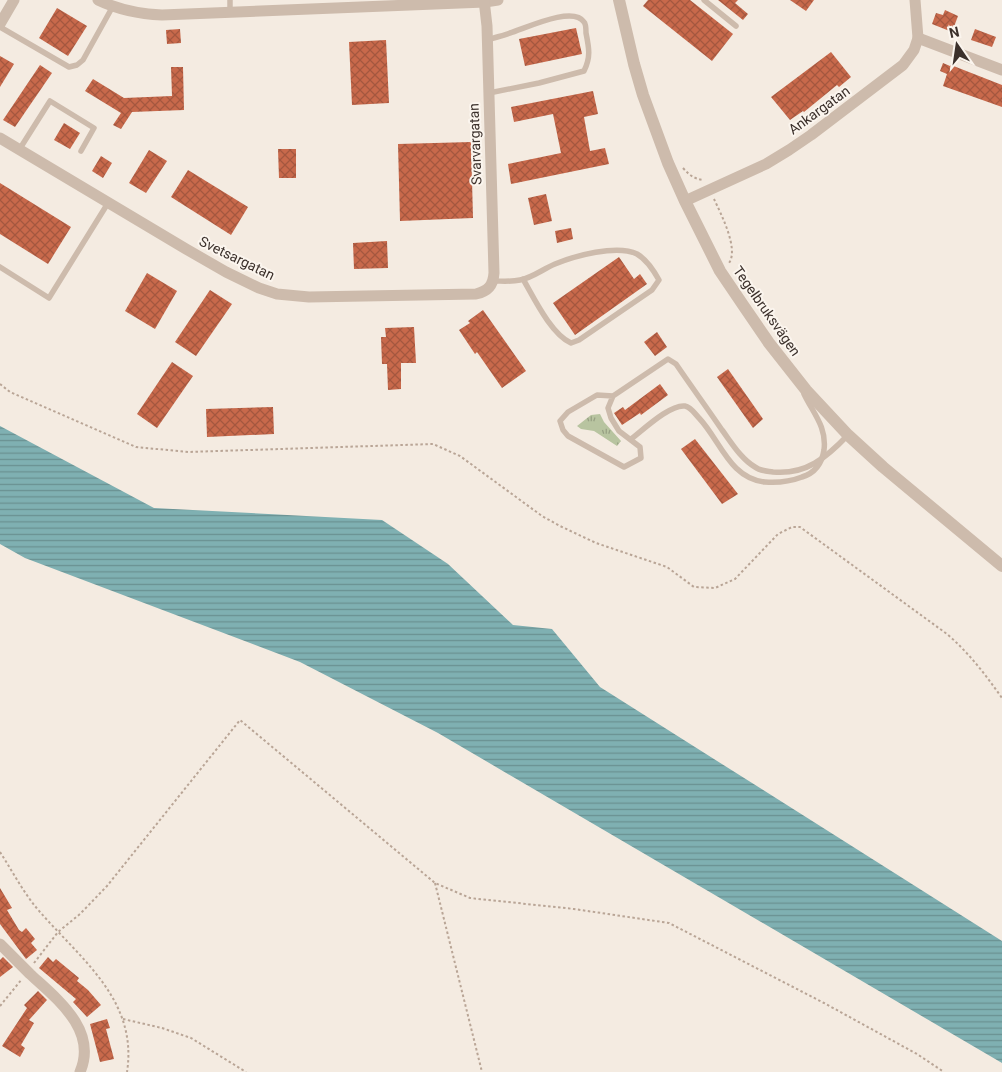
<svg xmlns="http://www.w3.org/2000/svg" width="1002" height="1072" font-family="Roboto,sans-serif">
	<defs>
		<pattern id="grass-tufts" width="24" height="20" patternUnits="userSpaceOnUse" patternTransform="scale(1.25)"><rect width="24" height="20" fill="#b8c4a0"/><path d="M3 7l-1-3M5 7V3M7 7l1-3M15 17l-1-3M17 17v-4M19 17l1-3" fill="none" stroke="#97a083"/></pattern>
		<pattern id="water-rules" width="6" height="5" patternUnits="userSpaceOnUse" patternTransform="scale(1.25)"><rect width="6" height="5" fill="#7fb0b2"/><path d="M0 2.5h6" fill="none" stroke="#699091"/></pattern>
		<pattern id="building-cross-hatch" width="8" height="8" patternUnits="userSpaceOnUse" patternTransform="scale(1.25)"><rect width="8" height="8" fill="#c8694b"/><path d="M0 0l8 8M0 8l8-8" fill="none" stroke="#a4573f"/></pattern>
	</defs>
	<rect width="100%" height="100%" fill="#f4ebe1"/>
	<!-- grass -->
	<path fill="url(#grass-tufts)" d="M600,414L604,422L621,441L617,446L594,431L581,429L577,426L591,415Z"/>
	<!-- water -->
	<path fill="url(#water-rules)" d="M0,426L154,508L382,520L448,564L513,625L552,629L600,687L1002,941V1063L438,733L300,662L25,558L0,544Z"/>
	<!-- building -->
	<g fill="url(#building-cross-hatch)">
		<path d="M648,0H690L733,34L712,61L643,6Z"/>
		<path d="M718,0H738L735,3L748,14L743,20Z"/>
		<path d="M790,0H814L806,11Z"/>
		<path d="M57,8L87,26L68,56L39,38Z"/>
		<path d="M945,10L958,16L952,32L932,24L936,13L943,15Z"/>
		<path d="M576,28L582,54L525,66L519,39Z"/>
		<path d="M180,29L181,43L167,44L166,30Z"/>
		<path d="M975,29L996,37L992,47L971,40Z"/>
		<path d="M386,40L389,103L352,105L349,42Z"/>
		<path d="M831,52L851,77L839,87L837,85L804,112L803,111L790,120L771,97Z"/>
		<path d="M0,56L14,64L0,87Z"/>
		<path d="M943,63L950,66L951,65L1002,85V107L943,86L947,74L940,71Z"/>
		<path d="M40,65L52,73L15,127L3,120Z"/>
		<path d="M171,67H183L184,110L132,112L121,129L113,125L121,113L85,91L93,79L124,98L172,96Z"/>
		<path d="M593,91L598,114L584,117L590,151L605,148L609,164L511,184L508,164L561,153L553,114L514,122L511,107Z"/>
		<path d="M64,123L80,133L70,149L54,140Z"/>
		<path d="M471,142L473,218L400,221L398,144Z"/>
		<path d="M278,149H296V178H279Z"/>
		<path d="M149,150L167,161L146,193L129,183Z"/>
		<path d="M101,156L112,163L103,178L92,171Z"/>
		<path d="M188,170L248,207L231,235L171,197Z"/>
		<path d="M0,183L71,227L48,264L0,234Z"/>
		<path d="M546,194L552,221L534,225L528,198Z"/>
		<path d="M571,228L573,239L557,243L555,231Z"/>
		<path d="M387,241L388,268L354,269L353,243Z"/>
		<path d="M619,257L634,279L640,274L647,284L575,335L553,303Z"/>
		<path d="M147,273L177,291L155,329L125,311Z"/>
		<path d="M210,290L232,304L196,356L175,342Z"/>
		<path d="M483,310L526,371L502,388L477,352L475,354L459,330L470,323L468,321Z"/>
		<path d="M414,327L416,363H401V389L388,390L387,364H382L381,337H386L385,328Z"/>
		<path d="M657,332L667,347L655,356L644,342Z"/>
		<path d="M172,362L193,376L157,428L137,414Z"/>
		<path d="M728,369L763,419L753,428L717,377Z"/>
		<path d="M660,384L668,395L641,415L640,413L622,425L614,413L623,407L625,410Z"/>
		<path d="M273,407L274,434L207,437L206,409Z"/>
		<path d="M695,439L738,494L722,504L681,449Z"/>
		<path d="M0,888L12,908L7,910L19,930L22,932L26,928L35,939L31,943L37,950L26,959L0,924Z"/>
		<path d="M3,957L13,967L0,977V960Z"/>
		<path d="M48,957L53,962L56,959L79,978L77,981L88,990L101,1005L87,1017L73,1002L76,999L39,968Z"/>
		<path d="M38,991L47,1000L29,1020L34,1023L21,1045L25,1048L20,1057L2,1046L27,1008L24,1005Z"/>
		<path d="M107,1019L110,1028L106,1029L114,1059L100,1062L90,1024Z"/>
	</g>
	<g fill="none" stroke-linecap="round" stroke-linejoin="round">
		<!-- path -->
		<g stroke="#b9a596" stroke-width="2" stroke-dasharray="2.5 2.5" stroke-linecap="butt">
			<path d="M683,168C690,176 695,179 704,180"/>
			<path d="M714,199C721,214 739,249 729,263"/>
			<path d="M0,384L10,392L136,447L188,452L433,444L460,456L542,516L560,526L596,543L667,567L694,587L715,588L735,579L778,534L792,527H800L947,634C969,653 985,674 1002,698"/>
			<path d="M0,852C13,872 24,894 40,912C82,960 138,1001 127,1072"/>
			<path d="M435,883L482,1072"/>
			<path d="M34,963L58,932L80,914L107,886L240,720L435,883L470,898L574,909L669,923L824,1003L917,1054L944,1072"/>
			<path d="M0,1006L22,979"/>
			<path d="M123,1019L162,1028L191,1038L246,1072"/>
		</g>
		<!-- service -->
		<g stroke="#cdbbac" stroke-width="5.5">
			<path d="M230,0V12"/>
			<path d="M704,0L736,26"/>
			<path d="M0,27L69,67L77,65L83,60L113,6"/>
			<path d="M488,40C495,37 503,36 510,33C524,29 573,5 584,22C586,24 586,30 586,33C589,48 591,57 584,71L539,83L489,93"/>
			<path d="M19,150L50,101L94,128L81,151"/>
			<path d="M0,267L49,298L108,203"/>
			<path d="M493,281C502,281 511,282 520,280C532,278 543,269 555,264C574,256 617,244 637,254C646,259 654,271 659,280L652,290L579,340L571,343C551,334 534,298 523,279"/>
			<path d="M613,396L597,395L568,412L560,421L563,430L568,436L624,467L641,458L640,447L619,431L611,418L608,408L613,396L668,359L676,364C691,386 707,408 722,430C731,442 741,459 755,467C760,471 767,471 773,472C806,475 826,458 848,435"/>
			<path d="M631,439C643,430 670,404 685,406C691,407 695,414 699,418C720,440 730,479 765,482C778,483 789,482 802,477C815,473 822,463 824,450C827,427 813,413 804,394"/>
		</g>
		<!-- minor -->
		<g stroke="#cdbbac" stroke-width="11">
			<path d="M98,0C119,10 139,14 162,15L485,2L498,0"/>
			<path d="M0,24L14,0"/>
			<path d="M918,38L1002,70"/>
			<path d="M0,138L186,249L226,272L259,288L277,294L309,297L476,294C488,291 493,286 494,273L487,26L484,0"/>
			<path d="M685,201L766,164L789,150L811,135L903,65L914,50L918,38L915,0"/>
			<path d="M0,944C10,954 20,964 30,974C57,999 98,1030 80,1072"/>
		</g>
		<!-- tertiary -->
		<path stroke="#cdbbac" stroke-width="12" d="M619,0L634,64L643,95L668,163L685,201L720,271L743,305L769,343L806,390L848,435L883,467L1002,566"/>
	</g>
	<g text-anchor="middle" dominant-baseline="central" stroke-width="4" stroke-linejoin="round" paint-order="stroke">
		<!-- street labels -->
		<g font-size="14" fill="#3b302b" stroke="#fbf5ee">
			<text transform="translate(819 110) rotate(-36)">Ankargatan</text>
			<text transform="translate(475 144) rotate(-92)">Svarvargatan</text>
			<text transform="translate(237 258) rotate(26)">Svetsargatan</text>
			<text transform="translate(767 311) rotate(55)">Tegelbruksvägen</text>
		</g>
	</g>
	<!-- north arrow -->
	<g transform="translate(957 45) rotate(347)" stroke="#fbf5ee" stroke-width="4" paint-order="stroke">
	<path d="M0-4L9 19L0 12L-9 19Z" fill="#3b302b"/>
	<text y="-8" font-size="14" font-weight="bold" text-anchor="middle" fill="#3b302b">N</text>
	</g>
</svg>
